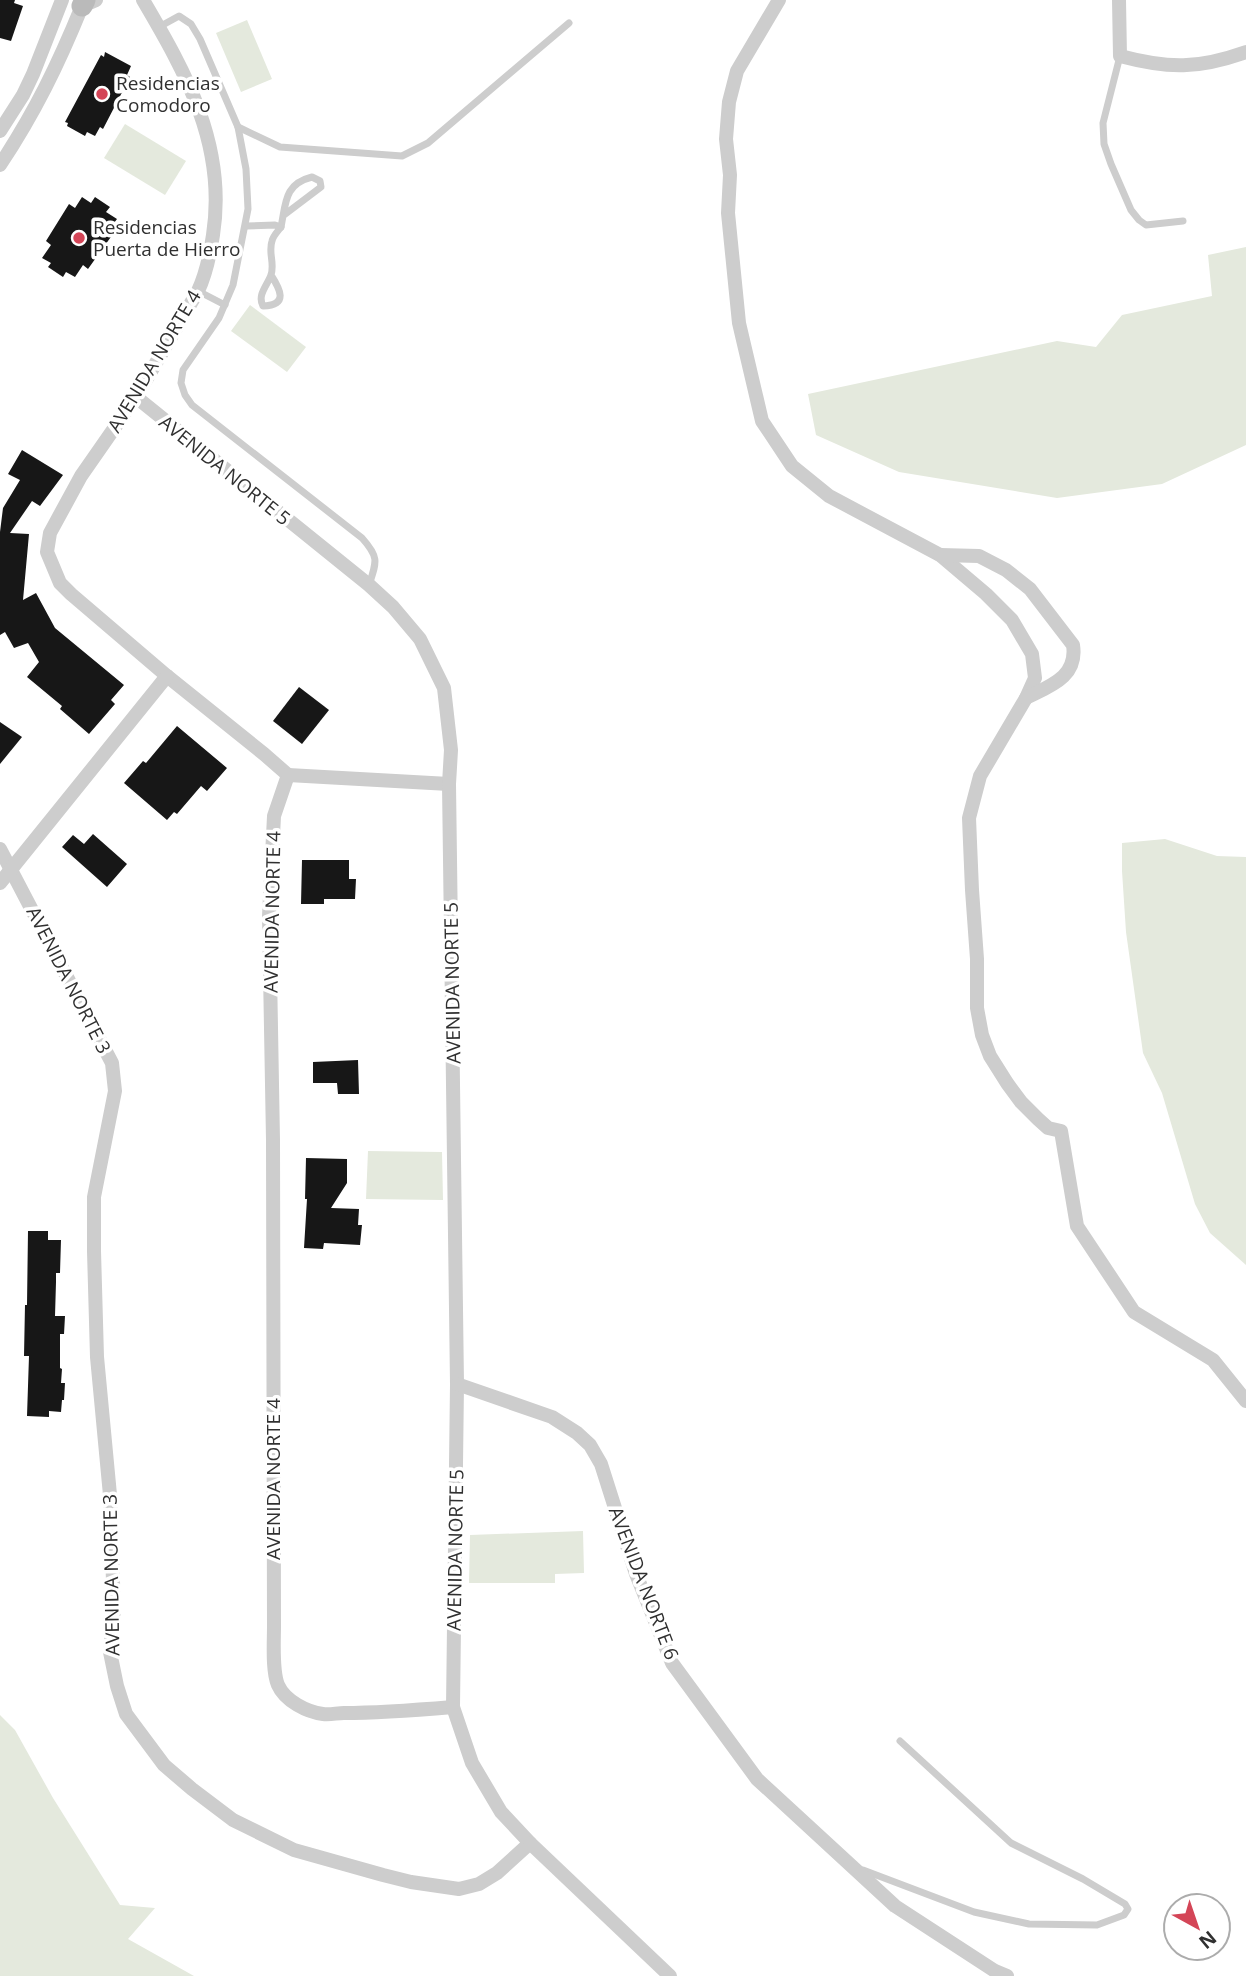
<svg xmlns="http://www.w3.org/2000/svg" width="1246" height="1976" font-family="'Open Sans',sans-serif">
	<rect width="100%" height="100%" fill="#fff"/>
	<!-- green -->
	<g fill="#e4e9dd">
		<path d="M247,20L272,79L241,92L216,33Z"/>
		<path d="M125,124L186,161L165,195L104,158Z"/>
		<path d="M1246,247V445L1162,484L1057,498L899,472L816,435L808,394L1057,341L1096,347L1122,315L1212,296L1208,255Z"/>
		<path d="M250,305L306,347L287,372L231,331Z"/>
		<path d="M1165,839L1217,856L1246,857V1265L1210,1233L1195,1204L1162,1093L1143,1053L1126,932L1122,871V843Z"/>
		<path d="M368,1151L442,1152L443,1200L366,1199Z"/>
		<path d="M583,1531L584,1573L555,1574V1583H469L470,1535Z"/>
		<path d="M0,1715L15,1730L53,1798L120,1905L155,1908L128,1939L194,1976H0Z"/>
	</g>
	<!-- building -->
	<g fill="#171717">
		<path d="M0,0H15L14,3L23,6L11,41L0,38Z"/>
		<path d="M105,52L131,66L127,75L130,77L103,129L100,127L95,136L87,132L85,136L67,126L68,123L65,122L101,55L104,57Z"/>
		<path d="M82,197L91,203L95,197L110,207L106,212L117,219L108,231L113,234L88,269L83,265L75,277L66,272L63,277L48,267L51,263L42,258L51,245L46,241L69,204L75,208Z"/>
		<path d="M22,450L63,475L40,506L32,501L10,533L29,534L23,600L36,593L55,628L124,685L111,700L115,704L89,734L60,709L62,706L27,677L39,662L28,643L14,648L5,632L0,635V532L3,508L20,480L8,474Z"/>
		<path d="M299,687L329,710L302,744L273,721Z"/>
		<path d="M0,722L22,737L0,764Z"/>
		<path d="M177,726L227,768L207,791L201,786L177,814L174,812L167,820L124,783L143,761L146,763Z"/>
		<path d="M93,834L127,864L107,887L62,847L73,835L84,844Z"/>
		<path d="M302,860H349V879H356L355,899H324V904H301Z"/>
		<path d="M358,1060L359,1094H338L337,1083H313V1062Z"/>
		<path d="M306,1158L347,1159V1183L331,1208L359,1209L358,1225H362L360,1245L324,1243L323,1249L304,1248L307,1199H305Z"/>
		<path d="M28,1231H48V1240H61L60,1273H56V1282L55,1316H65L64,1334H60V1368L62,1369L61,1383H65L64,1400H62L61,1412L49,1411V1417L27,1416L29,1356H24L25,1305H27Z"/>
	</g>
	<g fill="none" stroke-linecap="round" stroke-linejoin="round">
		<!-- lane -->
		<g stroke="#cdcdcd" stroke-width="7">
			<path d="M159,27L179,16L191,24L200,39L238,127L246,169L248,209L233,285L219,318L183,370L181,383L185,395L192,405L362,538C379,557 377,561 369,585"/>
			<path d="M1120,56L1103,123L1104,144L1111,164L1131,210L1139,220L1146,225L1183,221"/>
			<path d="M238,127L280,147L402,156L428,143L569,23"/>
			<path d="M246,226L275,225L281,227C278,231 273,236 272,241C268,253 275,263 271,275C267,286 257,295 263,306C289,305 280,289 271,275"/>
			<path d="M281,227C286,203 284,184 312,177L320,181L321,187L284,215"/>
			<path d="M198,291L225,305"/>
			<path d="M863,1870L974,1912L1029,1924L1097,1925L1124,1915L1128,1909L1125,1904L1083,1879L1011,1843L900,1741"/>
		</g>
		<!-- street -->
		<g stroke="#cdcdcd" stroke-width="14">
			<path d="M143,0C186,73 227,146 213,235C210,255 206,274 198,291L136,397L81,476L50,533L47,552L60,583L71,594L167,676L264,754L288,775L274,816L269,916L273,1140L274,1626C274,1642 272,1671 278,1685C285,1701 307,1712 323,1714C330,1715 337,1713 344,1713C381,1713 417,1710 453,1707"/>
			<path d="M779,0L737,71L729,102L726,139L730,175L728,213L739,323L762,421L792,466L829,496L940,555L986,594L1012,620L1032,654L1035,678L1026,698L980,776L969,818L972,890L977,959V1008L982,1035L990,1056L1007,1083L1021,1102L1038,1119L1048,1128L1061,1131L1077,1226L1134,1312L1213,1360L1246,1401"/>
			<path d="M1119,0L1120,56C1169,69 1198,69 1246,52"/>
			<path d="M0,131L23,95L33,74L62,0"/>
			<path d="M0,165C35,112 58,65 82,6L96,0"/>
			<path d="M940,555L979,556L1006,570L1030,589L1073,645C1078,677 1050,686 1026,698"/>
			<path d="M288,775L449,784"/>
			<path d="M0,849L112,1063L115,1091L94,1197V1251L97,1357L110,1495L114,1610L110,1652L117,1686L126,1714L164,1765L192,1789L233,1820L294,1850L383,1875L411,1882L459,1889L479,1884L497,1873L530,1843L501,1812L472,1763L453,1707L457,1384L449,784L451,750L444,688L420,639L393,607L369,585L136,397"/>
			<path d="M0,883L167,676"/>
			<path d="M457,1384L552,1417L577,1433L590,1445L601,1464L636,1574L672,1663L757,1779L895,1906L995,1971L1007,1976"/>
			<path d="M530,1843L670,1976"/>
		</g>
		<!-- secondary -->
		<path stroke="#bababa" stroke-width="21" d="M82,6L85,0"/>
	</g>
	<!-- markers -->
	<g fill="#d44557" stroke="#fff" stroke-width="2.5">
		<circle cx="102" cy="94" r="7"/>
		<circle cx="79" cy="238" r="7"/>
	</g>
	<g text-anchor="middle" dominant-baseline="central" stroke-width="7" stroke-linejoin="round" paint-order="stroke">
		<!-- poi labels -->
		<g font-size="19" fill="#303030" stroke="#fff" text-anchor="start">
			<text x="116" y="83">Residencias<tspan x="116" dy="22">Comodoro</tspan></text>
			<text x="93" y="227">Residencias<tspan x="93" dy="22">Puerta de Hierro</tspan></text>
		</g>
		<!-- street labels -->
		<g font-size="19" fill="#303030" stroke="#fff">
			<text transform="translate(154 361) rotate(-59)">AVENIDA NORTE 4</text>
			<text transform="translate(225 470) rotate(39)">AVENIDA NORTE 5</text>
			<text transform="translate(272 912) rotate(-89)">AVENIDA NORTE 4</text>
			<text transform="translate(69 980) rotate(63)">AVENIDA NORTE 3</text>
			<text transform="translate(452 983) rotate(-91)">AVENIDA NORTE 5</text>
			<text transform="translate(273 1479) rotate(-90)">AVENIDA NORTE 4</text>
			<text transform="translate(455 1550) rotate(-89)">AVENIDA NORTE 5</text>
			<text transform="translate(111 1575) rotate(-91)">AVENIDA NORTE 3</text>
			<text transform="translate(644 1583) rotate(69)">AVENIDA NORTE 6</text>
		</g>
	</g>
	<!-- north arrow -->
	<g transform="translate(1197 1927) rotate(140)"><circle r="33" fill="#ffffff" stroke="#acacac" stroke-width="2"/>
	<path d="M0-5L12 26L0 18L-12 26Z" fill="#d44557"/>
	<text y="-10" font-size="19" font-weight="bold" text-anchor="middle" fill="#303030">N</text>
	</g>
</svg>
